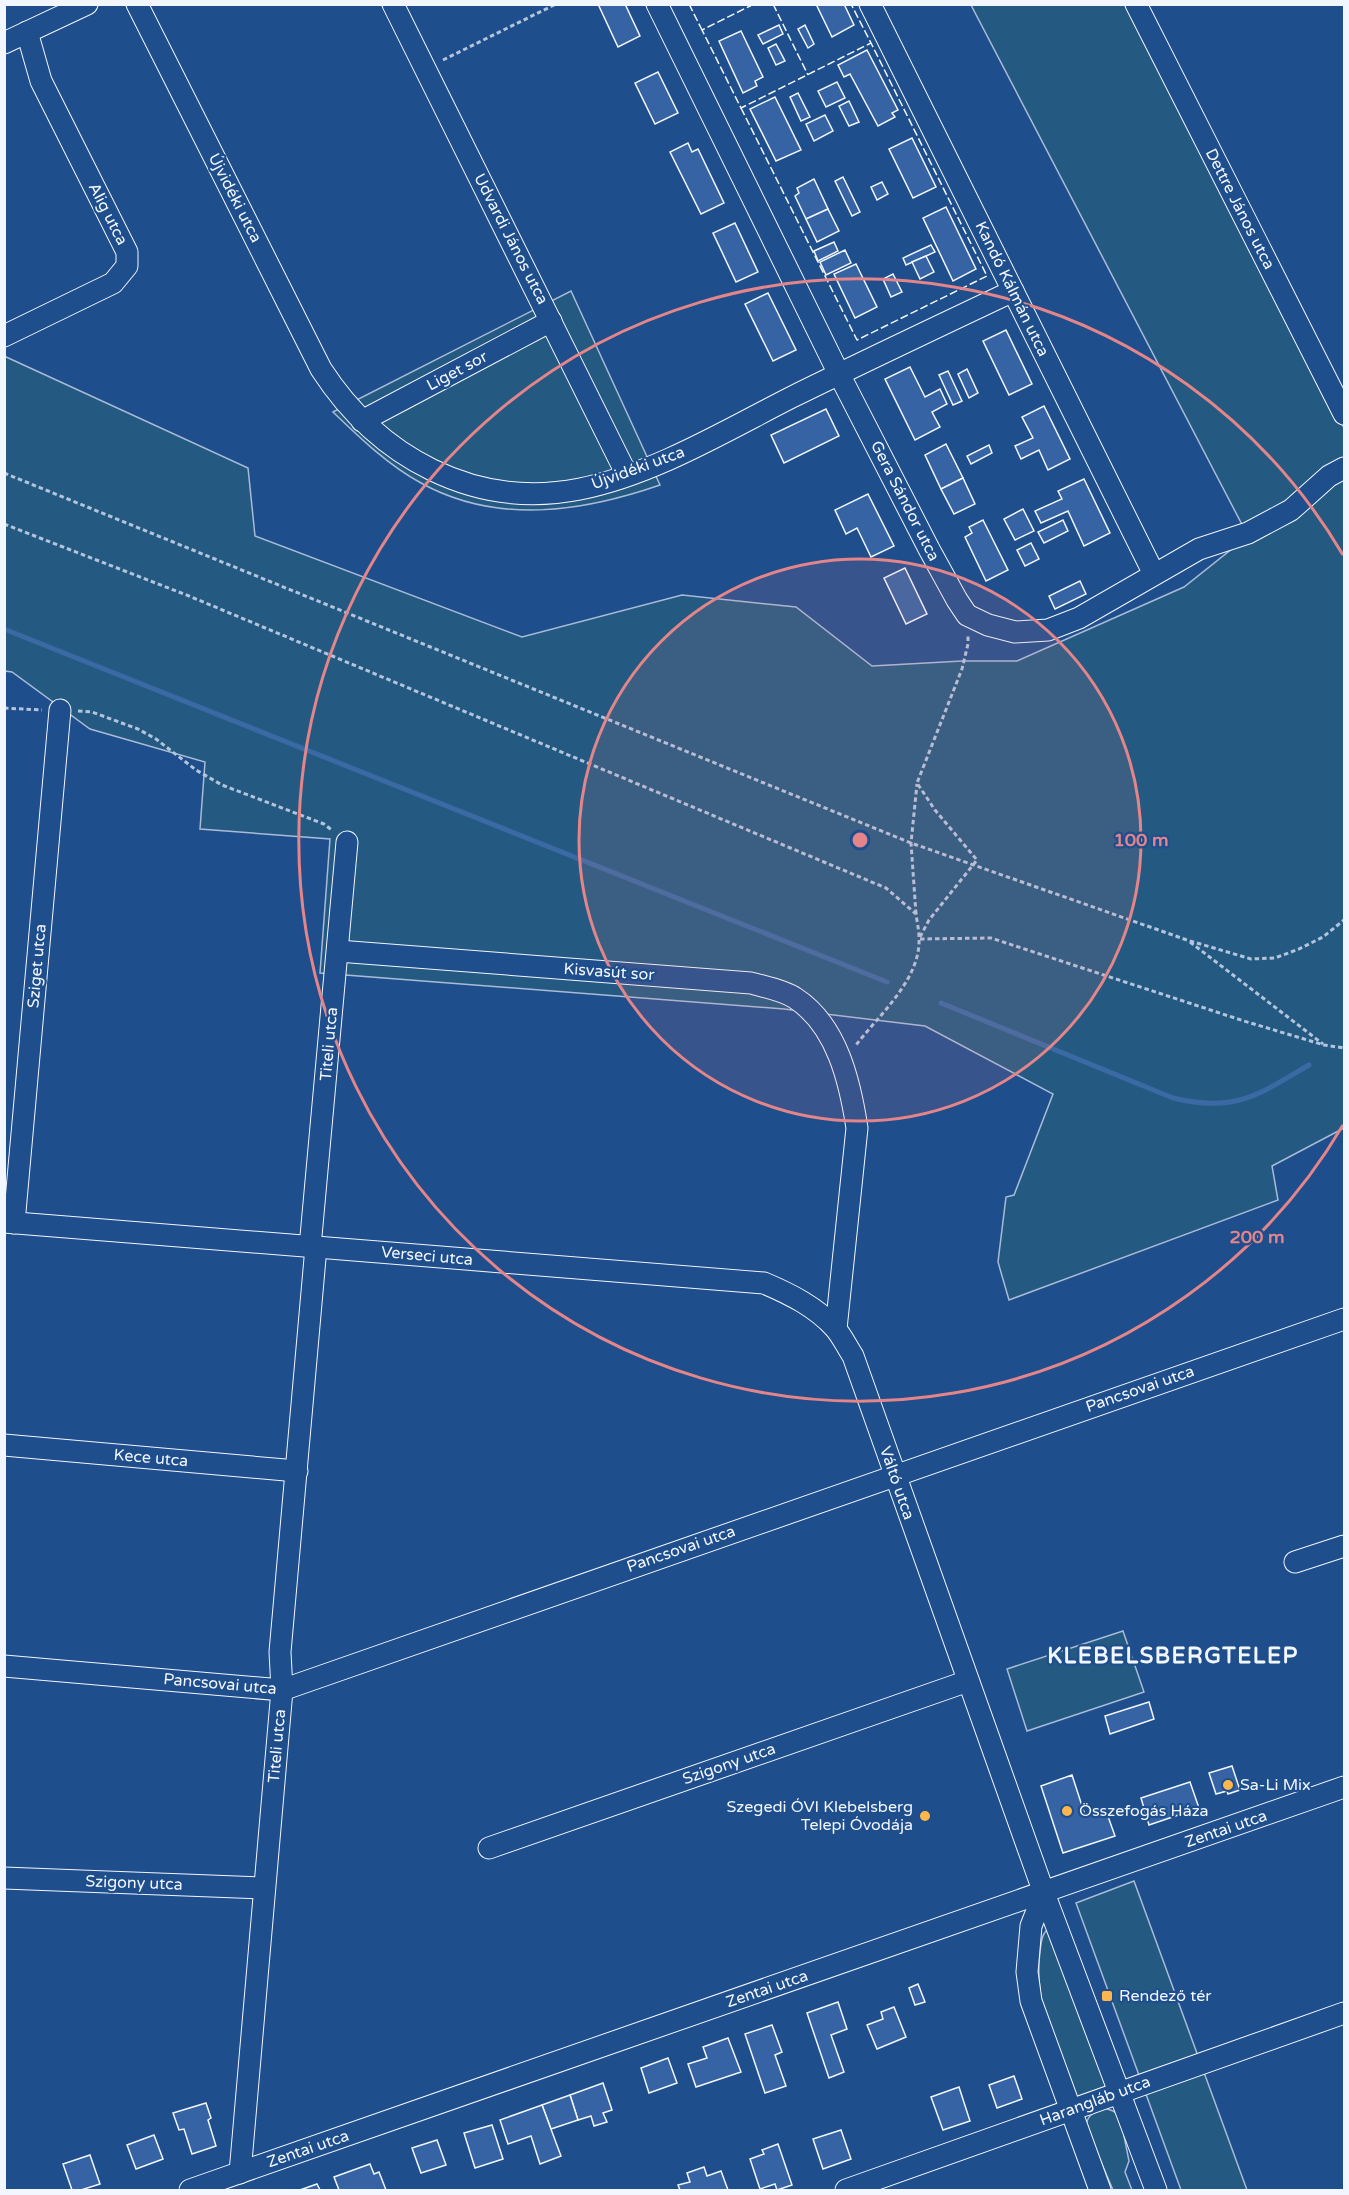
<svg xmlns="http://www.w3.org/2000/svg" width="1349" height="2195" font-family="'Varela Round',sans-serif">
	<rect width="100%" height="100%" fill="#1f4e8c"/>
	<!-- green -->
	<g fill="#245a82" stroke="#a8bbd7" stroke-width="1.5">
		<path d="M971,5H1126L1344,428V1128L1272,1166L1278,1200L1009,1300L998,1262L1006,1197L1014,1195L1053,1094L925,1026L784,1009L320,973L330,839L200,829L205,762L90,729L12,672L5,671L4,356L248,468L255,536L522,637L682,595L796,607L872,666L962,661H1017L1184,587L1248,536Z"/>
		<path d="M571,291L660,485C582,512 497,525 421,483C388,465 360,438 333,412Z"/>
		<path d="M1123,1631L1144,1692L1027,1731L1007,1669Z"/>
		<path d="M1134,1881L1247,2190H1181L1076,1903Z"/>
		<path d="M1046,1931L1050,1932L1108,2090L1075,2098C1057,2052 1033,2003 1040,1952C1041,1944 1041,1936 1046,1931Z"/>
		<path d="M1105,2108L1113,2111L1120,2116L1129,2161L1125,2172L1132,2190H1113L1086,2127C1087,2114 1094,2113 1105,2108Z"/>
	</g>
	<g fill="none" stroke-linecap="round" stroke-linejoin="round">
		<!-- stream -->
		<g stroke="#3b69a3" stroke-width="5">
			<path d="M4,629L887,982"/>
			<path d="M941,1003L1173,1098C1235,1113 1258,1095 1309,1065"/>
		</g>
	</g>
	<!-- building -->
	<g fill="#3563a3" stroke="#f2f6ff" stroke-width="1.5">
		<path d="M598,4H625L640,36L618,47Z"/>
		<path d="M816,4H844L854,25L832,37Z"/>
		<path d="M779,25L783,34L763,44L758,35Z"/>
		<path d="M805,25L814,44L808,48L798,29Z"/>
		<path d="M741,31L763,77L755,81L757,86L743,93L719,41Z"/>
		<path d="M776,44L785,61L776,65L768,48Z"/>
		<path d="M867,50L898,110L892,113L895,117L878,126L850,74L844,77L838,65Z"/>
		<path d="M658,72L678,113L655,124L635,83Z"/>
		<path d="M837,82L845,98L826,107L818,91Z"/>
		<path d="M798,93L810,117L801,121L790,97Z"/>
		<path d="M775,97L801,150L776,161L750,109Z"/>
		<path d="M849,101L859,122L849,126L839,106Z"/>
		<path d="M825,115L833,131L814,141L806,124Z"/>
		<path d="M912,138L936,187L913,198L889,149Z"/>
		<path d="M688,143L692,152L698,149L724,203L701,214L670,152Z"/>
		<path d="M843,177L860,212L852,216L835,181Z"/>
		<path d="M814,179L828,209L806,219L795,196L799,193L797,188Z"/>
		<path d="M882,182L888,194L877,200L871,187Z"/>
		<path d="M946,207L976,269L953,281L923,218Z"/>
		<path d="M828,209L839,231L817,242L806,219Z"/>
		<path d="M735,223L758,272L736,282L713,233Z"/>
		<path d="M834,242L838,251L818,261L814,251Z"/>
		<path d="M931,245L935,252L906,265L903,258Z"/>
		<path d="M845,250L851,263L826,275L820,262Z"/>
		<path d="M926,256L934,272L920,279L912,262Z"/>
		<path d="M856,264L877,307L855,318L834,274Z"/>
		<path d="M893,274L902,292L891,297L883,279Z"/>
		<path d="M768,293L796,350L773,361L745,304Z"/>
		<path d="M1006,330L1032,384L1009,395L983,341Z"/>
		<path d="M910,367L925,397L940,389L947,404L932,412L940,427L915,440L885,379Z"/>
		<path d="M967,369L978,393L969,398L958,374Z"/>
		<path d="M948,371L962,401L953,405L939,375Z"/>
		<path d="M1044,406L1070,459L1048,470L1039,450L1021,459L1015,446L1033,438L1022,417Z"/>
		<path d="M826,409L839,436L784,463L771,435Z"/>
		<path d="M946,444L963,478L941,489L925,455Z"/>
		<path d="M989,445L992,453L971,464L967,456Z"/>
		<path d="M963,478L975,504L954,514L941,489Z"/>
		<path d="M1084,479L1110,533L1084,546L1068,511L1041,523L1035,511L1062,499L1058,491Z"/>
		<path d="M868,494L894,546L871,557L857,528L846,534L835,510Z"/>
		<path d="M1023,509L1034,531L1015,540L1004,519Z"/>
		<path d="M983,520L1008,570L986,581L965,537L972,533L969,527Z"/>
		<path d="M1063,520L1068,531L1044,543L1038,532Z"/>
		<path d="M1031,543L1039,559L1025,566L1017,550Z"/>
		<path d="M905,568L927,614L906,624L884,578Z"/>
		<path d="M1080,581L1086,594L1055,609L1049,596Z"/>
		<path d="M1149,1702L1154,1719L1110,1734L1105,1716Z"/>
		<path d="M1232,1766L1240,1790L1228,1794L1227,1791L1216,1794L1209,1773Z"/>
		<path d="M1072,1775L1085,1815L1105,1808L1115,1836L1063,1853L1041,1786Z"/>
		<path d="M1190,1782L1199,1808L1149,1825L1141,1798Z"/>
		<path d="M918,1984L925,2002L915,2005L909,1988Z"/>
		<path d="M838,2002L847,2029L831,2035L844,2072L829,2078L807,2013Z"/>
		<path d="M894,2007L906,2037L877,2049L867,2025L883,2019L881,2012Z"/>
		<path d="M772,2025L782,2052L775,2055L786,2086L765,2093L745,2034Z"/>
		<path d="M728,2038L741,2072L696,2087L688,2064L707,2058L703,2047Z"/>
		<path d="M668,2058L677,2083L649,2093L641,2068Z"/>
		<path d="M1014,2076L1022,2099L997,2108L989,2085Z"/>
		<path d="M603,2083L612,2110L603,2113L607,2122L594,2126L591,2116L578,2120L570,2095Z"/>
		<path d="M959,2087L970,2121L943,2130L931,2097Z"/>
		<path d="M570,2095L578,2120L551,2129L542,2105Z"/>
		<path d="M206,2103L211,2118L208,2120L216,2146L192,2154L184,2129L179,2130L173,2113Z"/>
		<path d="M542,2105L561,2156L540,2164L531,2136L508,2144L500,2120Z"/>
		<path d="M492,2125L503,2159L475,2168L464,2133Z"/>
		<path d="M841,2130L851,2159L823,2169L813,2139Z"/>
		<path d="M154,2135L163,2159L136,2169L127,2145Z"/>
		<path d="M437,2140L446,2165L421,2173L412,2148Z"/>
		<path d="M778,2144L792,2185L777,2190L775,2184L760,2189L750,2159L764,2154L762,2150Z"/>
		<path d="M90,2155L100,2184L81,2190H72L63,2164Z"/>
		<path d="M370,2164L374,2174L379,2172L386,2190H339L334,2177Z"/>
		<path d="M704,2167L707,2176L721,2171L728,2190H680L678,2185L690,2182L687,2173Z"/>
		<path d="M317,2184L320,2190H300Z"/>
	</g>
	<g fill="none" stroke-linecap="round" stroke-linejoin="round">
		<defs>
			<g id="minor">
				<path d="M137,4L321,369C378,457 474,510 580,489C654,474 725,431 792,397C865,361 939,326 1013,291"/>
				<path d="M393,4L627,475"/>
				<path d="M657,4L839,374L929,549L957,600L967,615L988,625L1015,632L1048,630L1079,618L1199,549L1248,533L1291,510L1329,476L1344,468"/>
				<path d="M870,4L1154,574"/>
				<path d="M1136,4L1344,414"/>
				<path d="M4,43L87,4"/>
				<path d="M4,336L113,283L127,266V252L41,81L27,32"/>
				<path d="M362,421L551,321"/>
				<path d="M338,951L751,983C765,987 783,990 795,998C837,1025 850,1082 857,1128L836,1329"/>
				<path d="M4,1222L764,1283C790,1294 816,1307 835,1328C842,1336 847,1347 853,1356L1044,1893L1156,2190"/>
				<path d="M14,1223L60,710"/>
				<path d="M310,1247L347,842"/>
				<path d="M4,1445L297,1471"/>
				<path d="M1295,1562L1344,1546"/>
				<path d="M4,1666L282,1690L1344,1319"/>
				<path d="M489,1848L968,1681"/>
				<path d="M4,1878L264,1888"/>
				<path d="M1044,1893L1031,1926L1027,1972L1031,2001L1100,2190"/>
				<path d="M240,2173L282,1690L280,1652L316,1247"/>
				<path d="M190,2190L1344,1787"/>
				<path d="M846,2190L1344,2013"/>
			</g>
		</defs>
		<!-- minor casing -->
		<use href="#minor" stroke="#f2f6ff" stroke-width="23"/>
		<!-- path -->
		<g stroke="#b3c4dc" stroke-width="3" stroke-dasharray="4.5 3" stroke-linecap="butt">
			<path d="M443,60L556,4"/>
			<path d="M4,473L911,843L1187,940L1251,959L1275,958L1299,949L1323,937L1344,920"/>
			<path d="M4,524L189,596L886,888L916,914C917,922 919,930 919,938C921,979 879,1015 856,1045"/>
			<path d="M4,708L42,710"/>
			<path d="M78,711L92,712L138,729L156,739L196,770L222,785L324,824L333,831"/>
			<path d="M916,914L911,843L917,784"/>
			<path d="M920,937L929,920L977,860L935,810L917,783L962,669L968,644V636"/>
			<path d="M920,939L991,938L1244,1021L1324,1045L1344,1048"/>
			<path d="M1190,942L1323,1044"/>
		</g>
		<!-- minor -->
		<use href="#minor" stroke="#1f4e8c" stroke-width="21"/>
		<!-- fence -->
		<g stroke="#f2f6ff" stroke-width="1.5" stroke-dasharray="8 3" stroke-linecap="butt">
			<path d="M689,4L702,30"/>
			<path d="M754,4L702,30L741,108L871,43L851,4"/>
			<path d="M773,4L808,75"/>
			<path d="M741,108L857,340L987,276L871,43"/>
		</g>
	</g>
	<!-- distance rings -->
	<circle cx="860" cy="840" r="281" fill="#e38589" fill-opacity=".12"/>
	<g fill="none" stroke="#e38589" stroke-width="3">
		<circle cx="860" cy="840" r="281"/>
		<path d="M1343 1125A561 561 0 1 1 1343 555"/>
	</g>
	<!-- markers -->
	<g fill="#ffb74d" stroke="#1f4e8c" stroke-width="2">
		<circle cx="1228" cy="1785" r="6"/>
		<circle cx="1067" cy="1811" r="6"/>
		<circle cx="925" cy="1816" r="6"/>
		<rect x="1101" y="1990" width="12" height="12" rx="3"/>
	</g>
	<g text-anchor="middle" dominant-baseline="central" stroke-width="4.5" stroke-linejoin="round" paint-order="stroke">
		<!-- street labels -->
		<g font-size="16" fill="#f2f6ff" stroke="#1f4e8c">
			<text transform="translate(235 198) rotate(63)">Újvidéki utca</text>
			<text transform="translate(1240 209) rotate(63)">Dettre János utca</text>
			<text transform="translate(108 214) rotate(63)">Alig utca</text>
			<text transform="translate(511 239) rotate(63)">Udvardi János utca</text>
			<text transform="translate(1012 289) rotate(64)">Kandó Kálmán utca</text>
			<text transform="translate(457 371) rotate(-28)">Liget sor</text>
			<text transform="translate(638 468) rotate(-20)">Újvidéki utca</text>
			<text transform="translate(905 501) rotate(63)">Gera Sándor utca</text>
			<text transform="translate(37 966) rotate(-85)">Sziget utca</text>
			<text transform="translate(609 972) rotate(4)">Kisvasút sor</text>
			<text transform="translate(329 1044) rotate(-85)">Titeli utca</text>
			<text transform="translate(427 1256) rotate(5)">Verseci utca</text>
			<text transform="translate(1140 1389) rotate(-19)">Pancsovai utca</text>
			<text transform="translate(151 1458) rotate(5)">Kece utca</text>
			<text transform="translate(897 1483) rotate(71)">Váltó utca</text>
			<text transform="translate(681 1549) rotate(-19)">Pancsovai utca</text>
			<text transform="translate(220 1684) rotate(5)">Pancsovai utca</text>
			<text transform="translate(277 1746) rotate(-85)">Titeli utca</text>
			<text transform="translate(729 1764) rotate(-19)">Szigony utca</text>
			<text transform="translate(1226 1829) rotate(-19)">Zentai utca</text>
			<text transform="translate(134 1883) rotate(2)">Szigony utca</text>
			<text transform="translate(767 1989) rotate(-19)">Zentai utca</text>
			<text transform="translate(1095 2101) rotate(-20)">Harangláb utca</text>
			<text transform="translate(308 2149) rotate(-19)">Zentai utca</text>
		</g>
		<!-- poi labels -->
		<g font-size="16" fill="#f2f6ff" stroke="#1f4e8c" text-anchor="start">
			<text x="1240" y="1785">Sa-Li Mix</text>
			<text x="913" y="1807" text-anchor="end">Szegedi ÓVI Klebelsberg<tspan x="913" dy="18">Telepi Óvodája</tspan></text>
			<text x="1079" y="1811">Összefogás Háza</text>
			<text x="1119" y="1996">Rendező tér</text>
		</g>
		<!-- district labels -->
		<g font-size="22" font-weight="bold" letter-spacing="1.5" fill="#f2f6ff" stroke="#1f4e8c">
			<text x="1173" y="1656">KLEBELSBERGTELEP</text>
		</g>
	</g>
	<circle cx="860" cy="840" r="9" fill="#e38589" stroke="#1f4e8c" stroke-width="3"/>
	<g font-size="18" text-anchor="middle" font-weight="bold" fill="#e38589" stroke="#1f4e8c" stroke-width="4.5" stroke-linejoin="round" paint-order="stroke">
		<text x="1141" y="846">100 m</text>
		<text x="1257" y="1243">200 m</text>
	</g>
	<!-- border -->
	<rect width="1349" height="2195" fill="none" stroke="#f2f6ff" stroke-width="12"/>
</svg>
